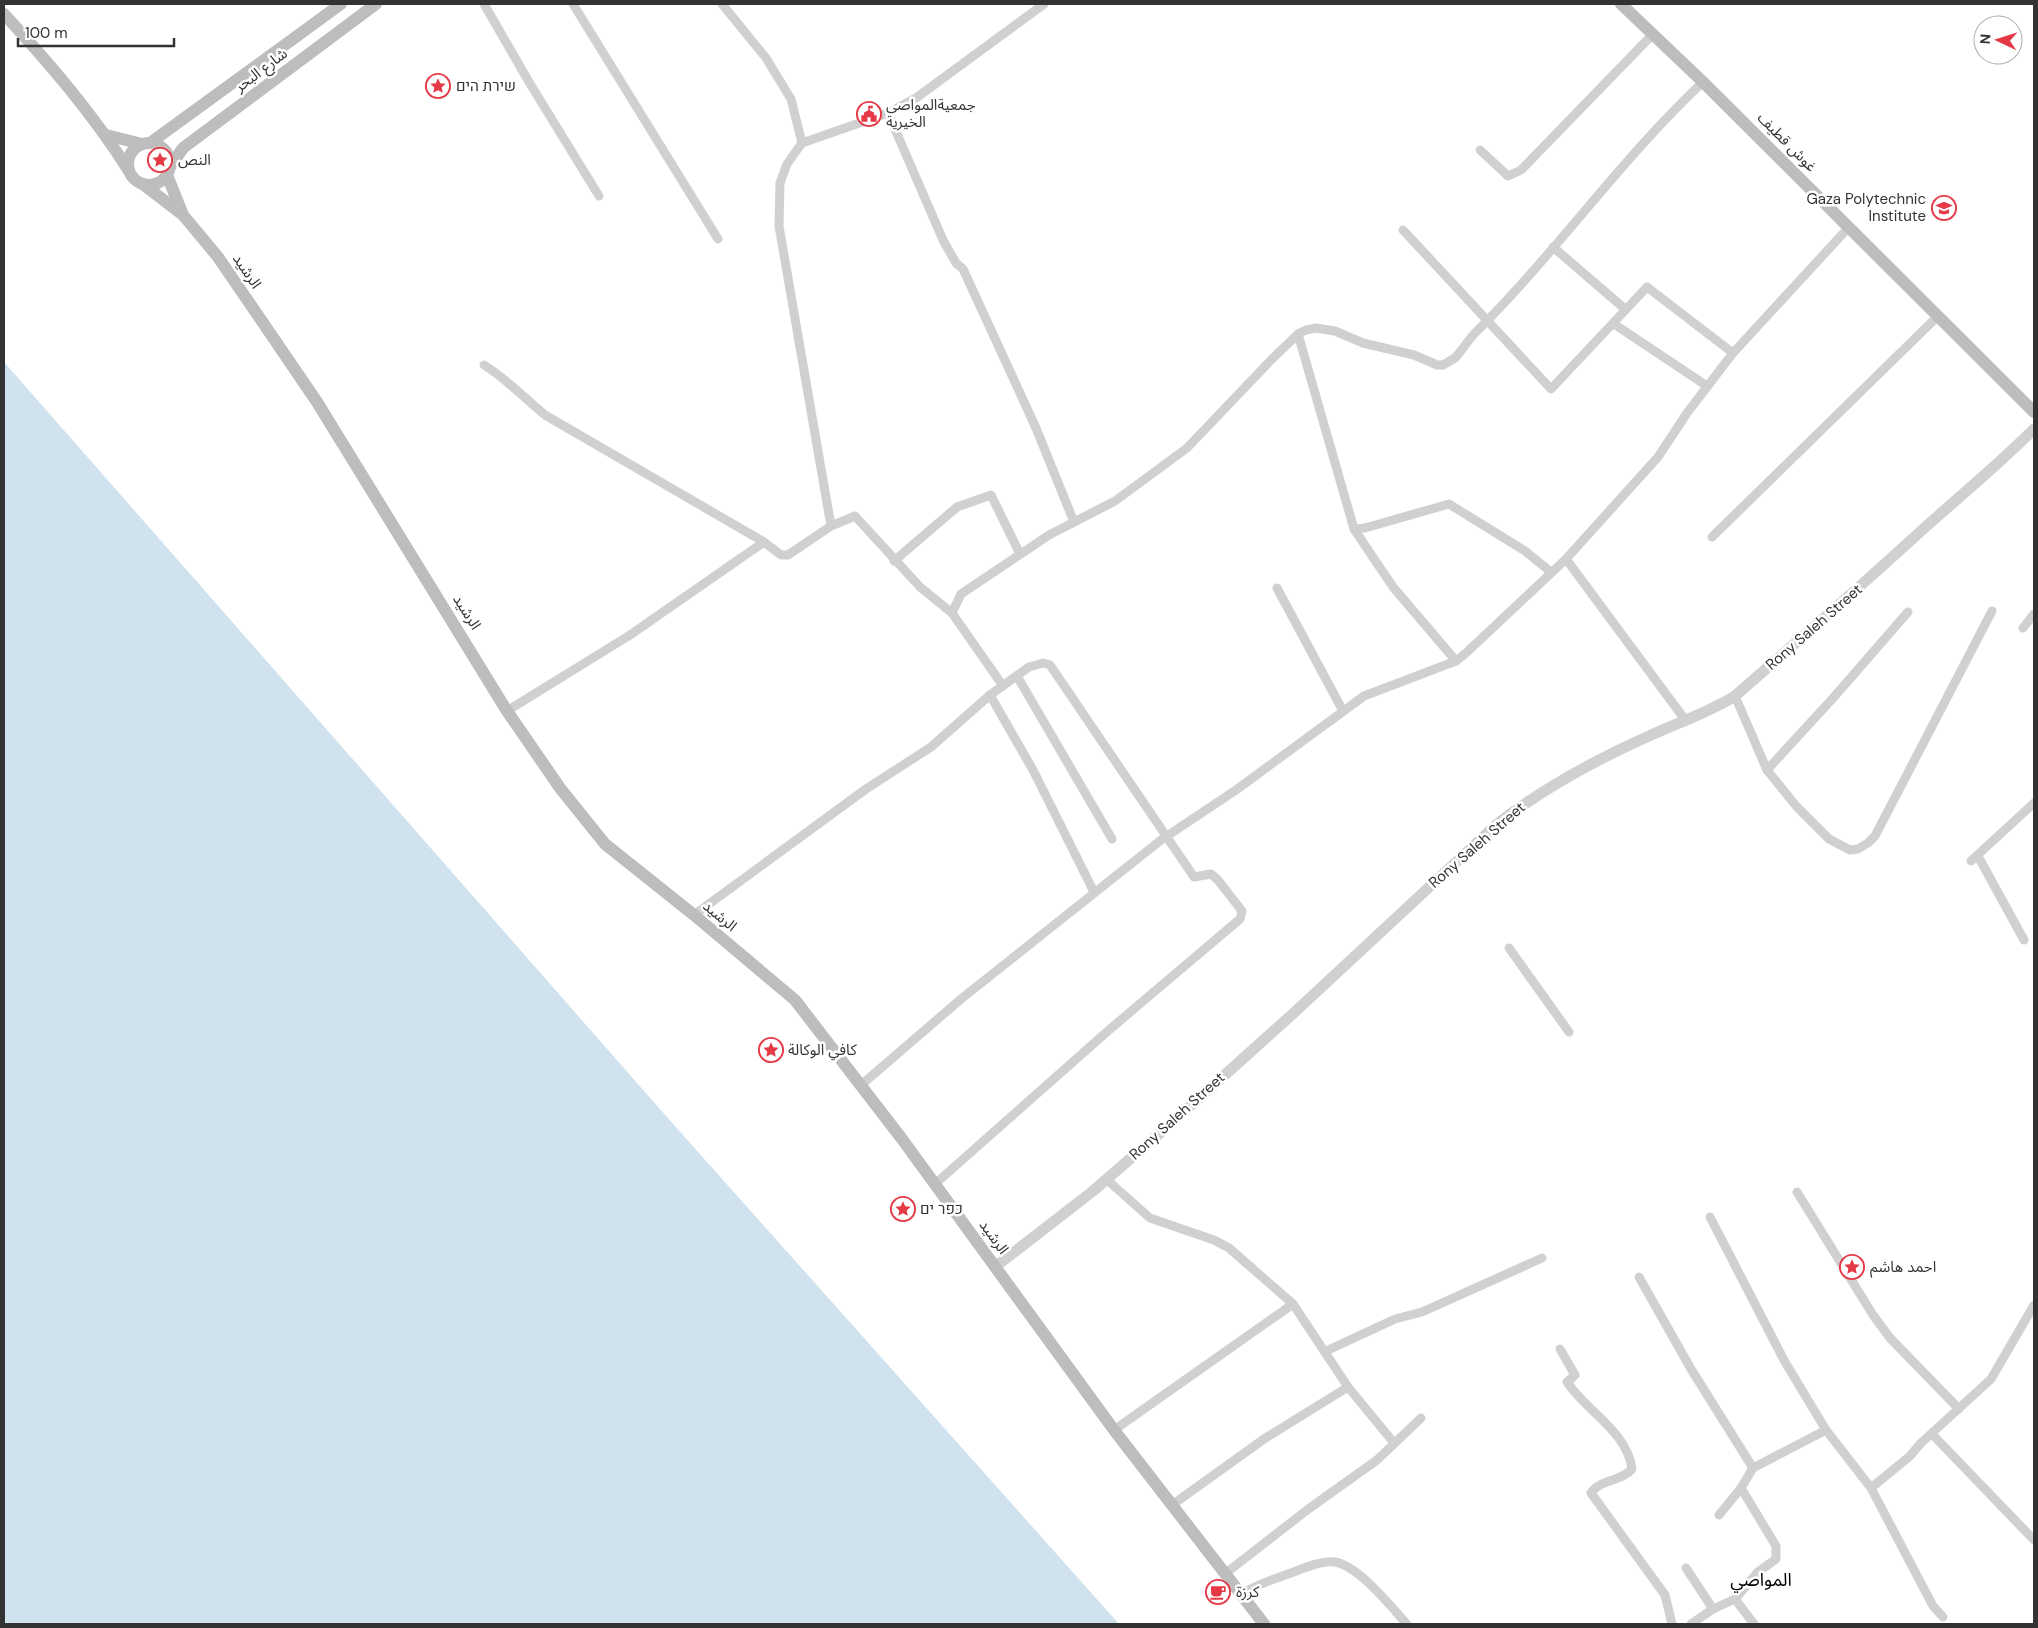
<svg xmlns="http://www.w3.org/2000/svg" width="2038" height="1628" font-family="'DM Sans','Noto Sans Arabic',Heebo,sans-serif">
	<rect width="100%" height="100%" fill="#fff"/>
	<!-- water -->
	<path fill="#cfe2ee" d="M4,362L666,1116L1119,1624H4Z"/>
	<g fill="none" stroke-linecap="round" stroke-linejoin="round">
		<!-- minor -->
		<g stroke="#d0d0d0" stroke-width="9">
			<path d="M484,4L529,82L599,196"/>
			<path d="M573,4L718,239"/>
			<path d="M722,4L766,58L791,99L802,143"/>
			<path d="M888,113L943,240L956,263L963,269L1036,428L1074,522"/>
			<path d="M1480,150L1508,176L1521,170L1653,34"/>
			<path d="M1403,230L1551,389L1647,287L1733,353"/>
			<path d="M1553,247L1625,309"/>
			<path d="M1614,324L1707,386"/>
			<path d="M1298,334L1354,529L1393,587L1456,661"/>
			<path d="M484,365C507,379 524,398 545,415L764,542L781,555H788L831,526L855,516L920,587L952,613L1003,686"/>
			<path d="M831,526L779,226L780,183L787,164L802,143L888,113L916,98L1044,4"/>
			<path d="M1354,529L1365,528L1449,504L1525,551L1551,572"/>
			<path d="M1712,537L1938,316"/>
			<path d="M1566,559L1686,721"/>
			<path d="M894,561L957,507L991,495L1020,554"/>
			<path d="M1277,588L1343,711"/>
			<path d="M952,613L961,594L1049,535L1115,501L1187,448L1271,360L1298,334L1306,330L1316,328L1335,331L1363,343L1414,355L1437,365H1443L1455,358C1464,348 1470,337 1479,329C1558,250 1622,158 1703,82"/>
			<path d="M2023,628L2034,614"/>
			<path d="M1017,676L1112,839"/>
			<path d="M990,695L1033,770L1094,892"/>
			<path d="M1735,696L1767,770L1797,807L1829,839L1850,850L1858,849L1868,843L1875,836L1992,611"/>
			<path d="M507,711L630,635L764,542"/>
			<path d="M1767,770L1834,697L1908,612"/>
			<path d="M1978,856L2024,940"/>
			<path d="M1971,861L2034,803"/>
			<path d="M694,915L866,789L931,747L990,695L1029,667L1043,663L1050,665L1194,877L1211,874L1218,880L1242,911L1240,919L1109,1030L935,1184"/>
			<path d="M1509,948L1569,1032"/>
			<path d="M860,1086L961,999L1161,840L1236,790L1364,696L1456,661L1466,653L1566,559L1658,457L1687,413L1733,353L1849,227"/>
			<path d="M1106,1179L1150,1218L1214,1240L1229,1248L1293,1304L1348,1387L1394,1443"/>
			<path d="M1797,1192L1873,1315L1890,1338L1959,1409"/>
			<path d="M1710,1217L1785,1362L1826,1430L1871,1488L1933,1606L1943,1617"/>
			<path d="M1639,1277L1691,1369L1753,1468"/>
			<path d="M1560,1349L1575,1375L1567,1382C1587,1412 1627,1431 1632,1469C1621,1482 1600,1479 1591,1493L1665,1595L1672,1624"/>
			<path d="M1326,1351L1395,1319L1422,1312L1542,1258"/>
			<path d="M1114,1430L1293,1304"/>
			<path d="M1932,1434L2034,1540"/>
			<path d="M1871,1488L1910,1456L1921,1443L1991,1379L2034,1305"/>
			<path d="M1172,1505L1264,1439L1348,1387"/>
			<path d="M1719,1515L1741,1488L1753,1468L1826,1430"/>
			<path d="M1686,1568L1713,1609"/>
			<path d="M1226,1573L1307,1510L1377,1460L1421,1418"/>
			<path d="M1242,1594C1257,1584 1274,1579 1291,1573C1304,1568 1322,1560 1335,1562C1359,1566 1391,1607 1407,1624"/>
			<path d="M1735,1599L1754,1624"/>
			<path d="M1691,1624L1713,1609L1735,1599L1758,1572L1776,1559V1546L1741,1488"/>
		</g>
		<!-- tertiary -->
		<path stroke="#d0d0d0" stroke-width="11" d="M995,1267L1093,1191L1168,1126L1297,1010L1497,824C1544,788 1595,760 1649,736C1679,722 1706,714 1735,696C1798,641 1860,587 1921,531C1959,497 1998,465 2034,429"/>
		<!-- secondary -->
		<g stroke="#bdbdbd" stroke-width="12">
			<path d="M1621,4L1703,82L2034,412"/>
			<path d="M4,14C49,63 93,114 129,171"/>
			<path d="M106,135L142,144"/>
			<path d="M150,143L341,4"/>
			<circle cx="149" cy="164" r="21"/>
			<path d="M170,167L183,148L376,4"/>
			<path d="M167,175L183,215"/>
			<path d="M144,185L183,215L218,257L317,402L507,711L560,788L605,844L694,915L795,1000L902,1139L1114,1430L1264,1624"/>
		</g>
	</g>
	<!-- icons -->
	<defs>
		<symbol id="sight-ring" viewBox="-11 -11 22 22"><circle r="9.5" fill="#fff" stroke="#e63946" stroke-width="1.5"/><path d="M0-6L1.8-2.2L6-1.7L2.9 1.2L3.7 5.4L0 3.3L-3.7 5.4L-2.9 1.2L-6-1.7L-1.8-2.2Z" fill="#e63946"/></symbol>
		<symbol id="civic-ring" viewBox="-11 -11 22 22"><circle r="9.5" fill="#fff" stroke="#e63946" stroke-width="1.5"/><path d="M-.6-6.5H3V-4.5H.6V-3L4-1V1h2V6H-6V1h2V-1L-.6-3ZM-1.2 2.5V6h2.4V2.5Z" fill="#e63946"/></symbol>
		<symbol id="university-ring" viewBox="-11 -11 22 22"><circle r="9.5" fill="#fff" stroke="#e63946" stroke-width="1.5"/><path d="M0-5L7-2L0 1L-7-2ZM-4 1L0 2.5L4 1V4Q0 6-4 4Z" fill="#e63946"/></symbol>
		<symbol id="cafe-ring" viewBox="-11 -11 22 22"><circle r="9.5" fill="#fff" stroke="#e63946" stroke-width="1.5"/><path d="M-5.5-4.5H6V0H3Q3 3.5 0 3.5H-2.5Q-5.5 3.5-5.5 0ZM3-3.2v2h1.7v-2ZM-6 4.5H4V6H-6Z" fill="#e63946"/></symbol>
	</defs>
	<g fill-rule="evenodd">
		<use href="#sight-ring" x="424" y="72" width="28" height="28"/>
		<use href="#civic-ring" x="855" y="100" width="28" height="28"/>
		<use href="#sight-ring" x="146" y="146" width="28" height="28"/>
		<use href="#university-ring" x="1930" y="194" width="28" height="28"/>
		<use href="#sight-ring" x="757" y="1036" width="28" height="28"/>
		<use href="#sight-ring" x="889" y="1195" width="28" height="28"/>
		<use href="#sight-ring" x="1838" y="1253" width="28" height="28"/>
		<use href="#cafe-ring" x="1204" y="1578" width="28" height="28"/>
	</g>
	<g text-anchor="middle" dominant-baseline="central" stroke-width="5" stroke-linejoin="round" paint-order="stroke">
		<!-- street labels -->
		<g font-size="15" fill="#333" stroke="#fff">
			<text transform="translate(261 70) rotate(-37)">شارع البحر</text>
			<text transform="translate(1787 142) rotate(45)">غوش قطيف</text>
			<text transform="translate(247 271) rotate(56)">الرشيد</text>
			<text transform="translate(467 612) rotate(58)">الرشيد</text>
			<text transform="translate(1814 627) rotate(-41)">Rony Saleh Street</text>
			<text transform="translate(1477 845) rotate(-41)">Rony Saleh Street</text>
			<text transform="translate(720 916) rotate(40)">الرشيد</text>
			<text transform="translate(1177 1116) rotate(-42)">Rony Saleh Street</text>
			<text transform="translate(994 1237) rotate(54)">الرشيد</text>
		</g>
		<!-- poi labels -->
		<g font-size="15" fill="#333" stroke="#fff" text-anchor="start">
			<text x="456" y="86">שירת הים</text>
			<text x="886" y="105">جمعيةالمواصي<tspan x="886" dy="17">الخيرية</tspan></text>
			<text x="178" y="160">النص</text>
			<text x="1926" y="199" text-anchor="end">Gaza Polytechnic<tspan x="1926" dy="17">Institute</tspan></text>
			<text x="788" y="1050">كافي الوكالة</text>
			<text x="920" y="1209">כפר ים</text>
			<text x="1870" y="1267">احمد هاشم</text>
			<text x="1236" y="1592">كرزة</text>
		</g>
		<!-- quarter labels -->
		<g font-size="18" fill="#000" stroke="#fff">
			<text x="1761" y="1580">المواصي</text>
		</g>
	</g>
	<!-- border -->
	<rect width="2038" height="1628" fill="none" stroke="#333333" stroke-width="10"/>
	<!-- north arrow -->
	<g transform="translate(1998 40) rotate(274)"><circle r="24" fill="#ffffff" stroke="#adadad"/>
	<path d="M0-4L9 19L0 12L-9 19Z" fill="#e63946"/>
	<text y="-8" font-size="14" font-weight="bold" text-anchor="middle" fill="#333333">N</text>
	</g>
	<!-- scale -->
	<path d="M18 38v8h156v-8" fill="none" stroke="#333333" stroke-width="2.5"/>
	<text x="25" y="38" font-size="15" fill="#333333" stroke="#ffffff" stroke-width="4" paint-order="stroke">100 m</text>
</svg>
